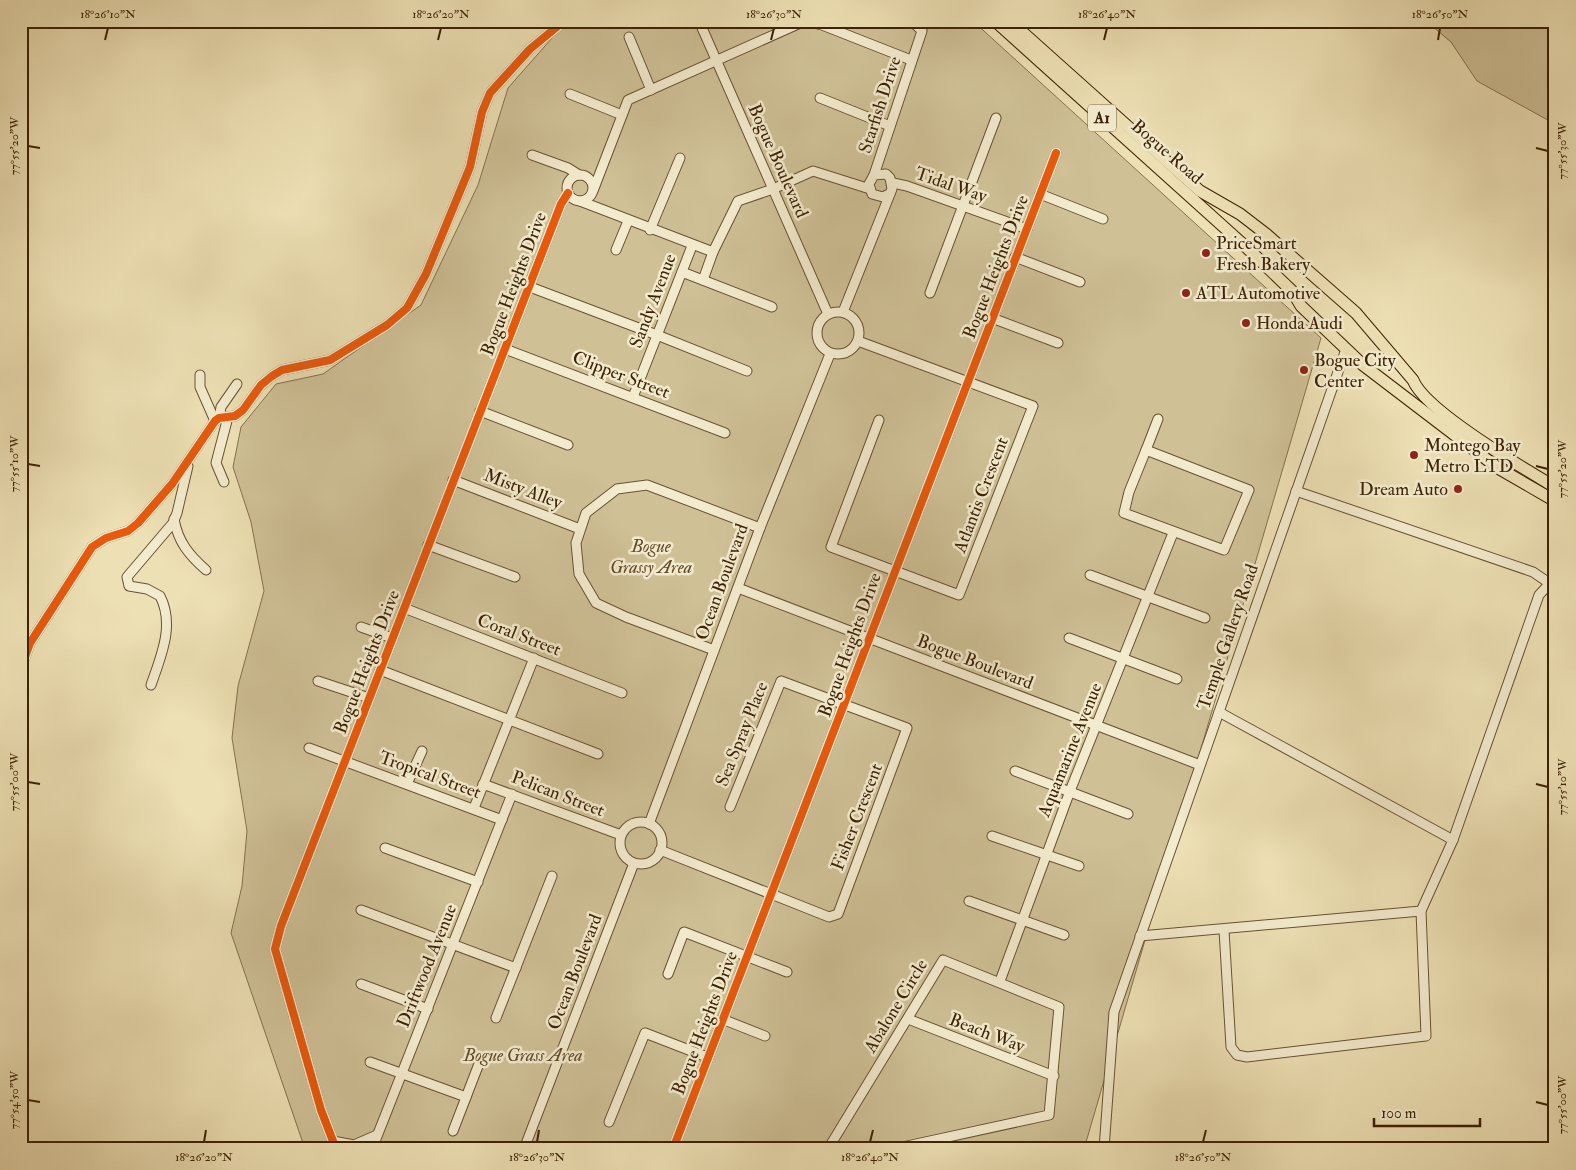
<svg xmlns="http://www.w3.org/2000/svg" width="1576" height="1170" font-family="'IM FELL Double Pica',serif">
	<rect width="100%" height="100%" fill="#ede0b4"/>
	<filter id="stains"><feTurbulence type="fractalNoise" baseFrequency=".004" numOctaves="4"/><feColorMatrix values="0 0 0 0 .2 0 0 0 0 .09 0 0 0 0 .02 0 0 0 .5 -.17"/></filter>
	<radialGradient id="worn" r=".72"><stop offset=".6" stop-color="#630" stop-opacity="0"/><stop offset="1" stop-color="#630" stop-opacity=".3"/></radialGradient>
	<!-- green -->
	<g fill="#cfc096" stroke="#86714e">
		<path d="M567,21H973L1321,338L1084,1149H305L231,933L242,886L247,831L232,738L238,686L264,591L251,522L233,467L241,427L276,384L323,374L421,305L478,185L508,88Z"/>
		<path d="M1426,21H1555V124L1477,81L1451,42Z"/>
	</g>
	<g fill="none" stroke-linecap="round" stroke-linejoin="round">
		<defs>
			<g id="minor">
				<path d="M699,21L828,314"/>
				<path d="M629,37L651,90"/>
				<path d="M570,94L622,115"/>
				<path d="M820,98L890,126"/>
				<path d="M532,155L568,168L579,175"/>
				<path d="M874,175L922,31L912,21"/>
				<circle cx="580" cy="188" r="13"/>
				<path d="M893,183L907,186L1027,229"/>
				<path d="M593,191L628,100L805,21L822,25L911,60"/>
				<path d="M1040,194L1103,219"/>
				<path d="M580,201L713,252"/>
				<path d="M650,230L680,158"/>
				<path d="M616,250L628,221"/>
				<path d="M1015,257L1080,282"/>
				<path d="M682,272L772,307"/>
				<path d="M703,280L713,252L738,201L773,189L813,171L870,189"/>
				<path d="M530,287L657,335L747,371"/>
				<path d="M930,293L996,118"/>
				<circle cx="838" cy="333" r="21"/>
				<path d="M843,312L892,189L890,178L886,174L874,175L869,184L872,194L883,197L889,194"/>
				<path d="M992,318L1058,343"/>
				<path d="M858,341L1033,406L959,595L831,547L879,420"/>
				<path d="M505,349L725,433"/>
				<path d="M200,375V387L215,421"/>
				<path d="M633,397L692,246"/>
				<path d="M480,411L568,445"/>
				<path d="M219,418L221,407L237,384"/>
				<path d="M1146,450L1249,490L1224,550L1124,513L1129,492Z"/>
				<path d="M1146,450L1158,419"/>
				<path d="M453,480L580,529"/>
				<path d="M224,482L216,463L228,417"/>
				<path d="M1296,491L1533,572L1555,587"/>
				<path d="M174,519C178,542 189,555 206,570"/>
				<path d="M428,545L515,577"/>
				<path d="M1090,575L1205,618"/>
				<path d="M738,588L1200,765"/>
				<path d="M404,608L622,693"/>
				<path d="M361,627L392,638"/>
				<path d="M1069,638L1177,679"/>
				<path d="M714,650L626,617L596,603L579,574L576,543L586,513L617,489L647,485L760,528"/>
				<path d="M21,668L30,643L92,547L106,538L128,531L138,523L172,484L215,421L219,418L235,416L243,410L261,385L272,376L282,370L330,360L387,325L407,308L426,274L470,167L482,112L490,93L530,49L564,21"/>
				<path d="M380,670L598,754"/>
				<path d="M318,681L369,698"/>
				<path d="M151,685C161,656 175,625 160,596L147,589L129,586L127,577L173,523L177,513L188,466"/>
				<path d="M1219,712L1453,840"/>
				<path d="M309,748L502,820"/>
				<path d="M1015,771L1128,814"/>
				<path d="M407,784L422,751"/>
				<path d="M483,784L621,835"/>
				<path d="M474,808L534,658"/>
				<circle cx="641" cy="843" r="21"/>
				<path d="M649,824L760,528L830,354"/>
				<path d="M992,836L1079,866"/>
				<path d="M385,848L478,882"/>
				<path d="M660,850L829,917L838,914L907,728L781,681L730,807"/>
				<path d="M969,901L1064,935"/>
				<path d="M361,910L516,968"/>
				<path d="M1224,930L1231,1047L1237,1055L1247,1057L1426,1036L1421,911L1453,840L1539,595L1550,583"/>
				<path d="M1140,936L1421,911"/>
				<path d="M668,974L684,932L787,972"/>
				<path d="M1000,981L1070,791L1173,533"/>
				<path d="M361,984L428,1009"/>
				<path d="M496,1018L552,876"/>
				<path d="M722,1019L765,1036"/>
				<path d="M908,1019L1054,1076"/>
				<path d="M370,1062L466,1097"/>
				<path d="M609,1122L645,1033L707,1057"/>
				<path d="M453,1131L480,1061"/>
				<path d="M333,1141L354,1145L377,1135"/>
				<path d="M336,1149L321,1110L275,949L281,926L561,204L568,193"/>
				<path d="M372,1149L512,794"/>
				<path d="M524,1149L634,863"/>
				<path d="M673,1149L1056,153"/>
				<path d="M828,1149L943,960L1059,1007L1049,1115L893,1149"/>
				<path d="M1104,1149L1114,1012L1346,349"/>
			</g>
			<g id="major">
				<path d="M995,21L1246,247L1292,291L1301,306L1363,365L1498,468L1555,501"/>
				<path d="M1010,21L1200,191L1240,214L1266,234L1356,313L1413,380C1425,411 1523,468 1555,487"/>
			</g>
		</defs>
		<!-- minor casing -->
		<use href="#minor" stroke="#695231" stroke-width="11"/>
		<!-- major casing -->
		<use href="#major" stroke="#3d2205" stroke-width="13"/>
		<!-- minor -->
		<use href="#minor" stroke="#f3ebce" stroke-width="9"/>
		<!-- major -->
		<use href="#major" stroke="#ede0b4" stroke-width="11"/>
		<defs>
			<g id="cycleway">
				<path d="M21,668L30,643L92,547L106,538L128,531L138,523L172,484L215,421L219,418L235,416L243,410L261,385L272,376L282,370L330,360L387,325L407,308L426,274L470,167L482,112L490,93L530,49L564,21"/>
				<path d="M336,1149L321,1110L275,949L281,926L561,204L568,193"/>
				<path d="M673,1149L1056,153"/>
			</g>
		</defs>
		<!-- cycleway casing -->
		<use href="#cycleway" stroke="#f3ebce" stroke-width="11"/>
		<!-- cycleway -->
		<use href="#cycleway" stroke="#e8590c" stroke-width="8"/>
	</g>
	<!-- ticks -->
	<path fill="none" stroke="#3d2205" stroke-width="2" d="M105,40L108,28M438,40L441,28M771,40L774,28M1104,40L1107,28M1438,40L1440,28M28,146L40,148M1536,148L1548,151M28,464L40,466M1536,466L1548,469M28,782L40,784M1536,784L1548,787M28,1100L40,1102M1536,1102L1548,1105M204,1142L206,1130M537,1142L539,1130M870,1142L873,1130M1203,1142L1206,1130"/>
	<!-- markers -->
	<g fill="#8f2418" stroke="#f3ebce" stroke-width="2">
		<circle cx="1206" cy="253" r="5"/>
		<circle cx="1186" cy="293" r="5"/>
		<circle cx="1246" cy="323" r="5"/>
		<circle cx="1304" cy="370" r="5"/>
		<circle cx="1414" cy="455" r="5"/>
		<circle cx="1458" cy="489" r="5"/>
	</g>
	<g text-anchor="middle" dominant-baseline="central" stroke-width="5" stroke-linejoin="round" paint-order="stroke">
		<!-- shield labels -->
		<rect fill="#f3ebce" stroke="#745e41" stroke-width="1" x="1088" y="104.5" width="28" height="27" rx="4"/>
		<g font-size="16" font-weight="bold" fill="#3d2205">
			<text x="1102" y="118">A1</text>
		</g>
		<!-- street labels -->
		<g font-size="18" fill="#3d2205" stroke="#f3ebce">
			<text transform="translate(880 105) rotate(-72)">Starfish Drive</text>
			<text transform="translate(1167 152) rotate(41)">Bogue Road</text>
			<text transform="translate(778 161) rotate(66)">Bogue Boulevard</text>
			<text transform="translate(951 185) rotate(19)">Tidal Way</text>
			<text transform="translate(996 267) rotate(-69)">Bogue Heights Drive</text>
			<text transform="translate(514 284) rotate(-69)">Bogue Heights Drive</text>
			<text transform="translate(653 301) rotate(-69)">Sandy Avenue</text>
			<text transform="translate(621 375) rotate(21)">Clipper Street</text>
			<text transform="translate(523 489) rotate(21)">Misty Alley</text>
			<text transform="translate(981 495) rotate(-69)">Atlantis Crescent</text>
			<text transform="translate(722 582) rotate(-70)">Ocean Boulevard</text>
			<text transform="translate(519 635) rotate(21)">Coral Street</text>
			<text transform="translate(1228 637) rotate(-71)">Temple Gallery Road</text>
			<text transform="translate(850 645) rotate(-70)">Bogue Heights Drive</text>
			<text transform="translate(367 662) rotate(-69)">Bogue Heights Drive</text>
			<text transform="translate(975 662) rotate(21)">Bogue Boulevard</text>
			<text transform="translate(742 734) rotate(-68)">Sea Spray Place</text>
			<text transform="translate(1070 750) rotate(-68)">Aquamarine Avenue</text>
			<text transform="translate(430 775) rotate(20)">Tropical Street</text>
			<text transform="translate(558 794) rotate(21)">Pelican Street</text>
			<text transform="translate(857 817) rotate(-69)">Fisher Crescent</text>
			<text transform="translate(427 966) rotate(-68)">Driftwood Avenue</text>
			<text transform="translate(575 972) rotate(-69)">Ocean Boulevard</text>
			<text transform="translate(896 1006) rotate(-59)">Abalone Circle</text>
			<text transform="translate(705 1023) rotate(-69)">Bogue Heights Drive</text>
			<text transform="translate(987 1033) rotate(21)">Beach Way</text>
		</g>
		<!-- poi labels -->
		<g font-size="18" fill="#3d2205" stroke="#f3ebce" text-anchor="start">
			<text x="1216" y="243">PriceSmart<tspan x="1216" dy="21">Fresh Bakery</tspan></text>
			<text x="1196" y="293">ATL Automotive</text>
			<text x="1256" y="323">Honda Audi</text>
			<text x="1314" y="360">Bogue City<tspan x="1314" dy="21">Center</tspan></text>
			<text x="1424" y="445">Montego Bay<tspan x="1424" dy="21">Metro LTD</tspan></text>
			<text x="1448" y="489" text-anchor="end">Dream Auto</text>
		</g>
		<!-- park labels -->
		<g font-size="18" font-style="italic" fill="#624a29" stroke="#f3ebce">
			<text x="651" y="546">Bogue<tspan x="651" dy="21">Grassy Area</tspan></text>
			<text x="523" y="1055">Bogue Grass Area</text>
		</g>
	</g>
	<!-- margin -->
	<rect width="1576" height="1170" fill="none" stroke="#ede0b4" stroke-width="55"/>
	<!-- scale -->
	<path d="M1374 1118v8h106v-8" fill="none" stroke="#3d2205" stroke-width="2.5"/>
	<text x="1381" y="1118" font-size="15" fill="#3d2205" stroke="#f3ebce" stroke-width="4" paint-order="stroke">100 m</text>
	<rect x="28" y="28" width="1520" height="1114" fill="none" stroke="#3d2205" stroke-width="2"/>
	<g font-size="12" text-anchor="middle" fill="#3d2205">
		<text x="108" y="18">18°26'10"N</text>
		<text x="441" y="18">18°26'20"N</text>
		<text x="774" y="18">18°26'30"N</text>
		<text x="1107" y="18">18°26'40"N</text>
		<text x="1440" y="18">18°26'50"N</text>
		<text transform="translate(14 146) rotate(-90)" y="4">77°55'20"W</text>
		<text transform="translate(1562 151) rotate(-90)" y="4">77°55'30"W</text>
		<text transform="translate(14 464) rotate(-90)" y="4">77°55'10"W</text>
		<text transform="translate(1562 469) rotate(-90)" y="4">77°55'20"W</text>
		<text transform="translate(14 782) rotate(-90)" y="4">77°55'00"W</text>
		<text transform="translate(1562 787) rotate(-90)" y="4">77°55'10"W</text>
		<text transform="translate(14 1100) rotate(-90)" y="4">77°54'50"W</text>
		<text transform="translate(1562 1105) rotate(-90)" y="4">77°55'00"W</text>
		<text x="204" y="1161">18°26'20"N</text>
		<text x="537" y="1161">18°26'30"N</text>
		<text x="870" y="1161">18°26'40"N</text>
		<text x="1203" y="1161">18°26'50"N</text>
	</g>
	<rect width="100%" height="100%" filter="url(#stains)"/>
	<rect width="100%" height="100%" fill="url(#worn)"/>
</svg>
